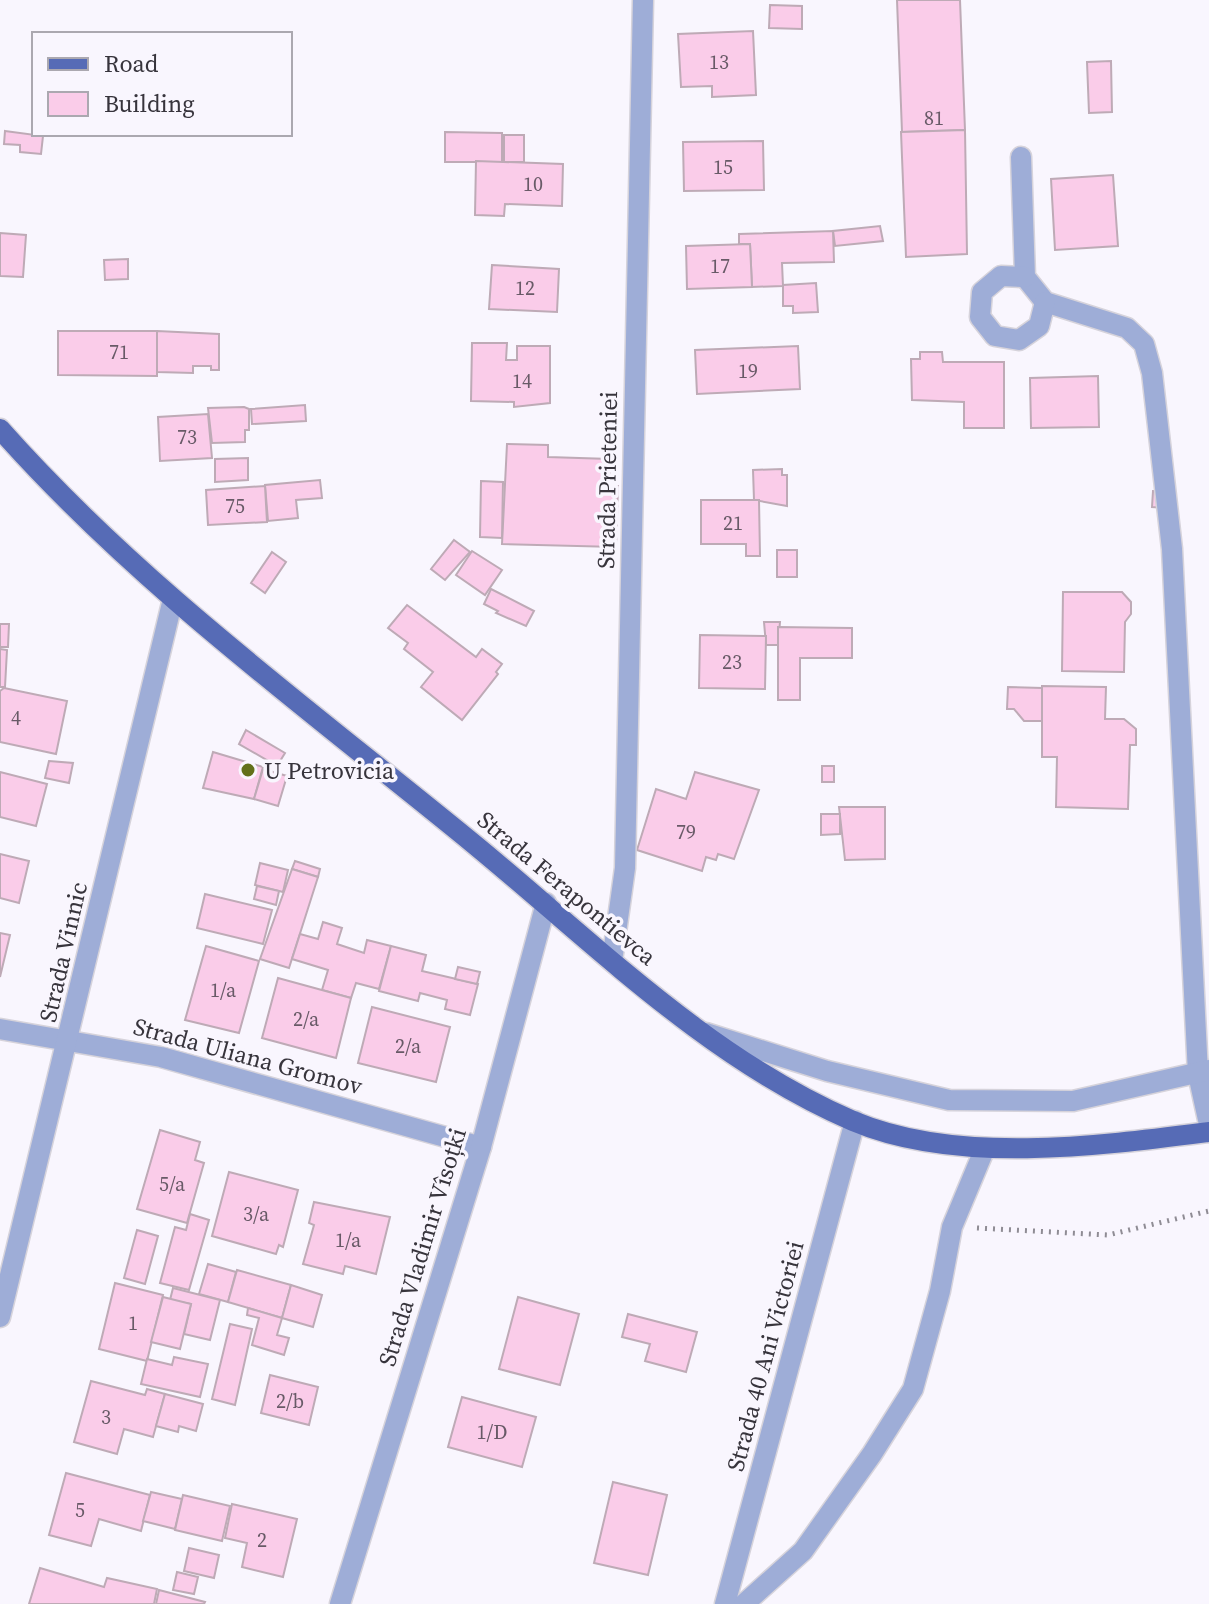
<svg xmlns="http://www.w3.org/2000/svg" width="1209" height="1604" font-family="'Source Serif 4',serif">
	<rect width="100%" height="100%" fill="#f9f6fe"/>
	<!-- building -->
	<g fill="#facce9" stroke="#beaab6" stroke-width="2">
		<path d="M897,0H960L965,130L902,132Z"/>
		<path d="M770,5L802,6V29L769,28Z"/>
		<path d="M753,31L756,95L712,97V86L681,87L678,34Z"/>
		<path d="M1111,61L1112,112L1089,113L1087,62Z"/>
		<path d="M965,130L967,254L906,257L901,132Z"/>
		<path d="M5,131L43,136L41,154L20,152V145L4,144Z"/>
		<path d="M445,132L502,133V162H445Z"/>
		<rect x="504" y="135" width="20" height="27"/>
		<path d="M763,141L764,190L684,191L683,142Z"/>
		<path d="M476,161L563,164L562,206L505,204L504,216L475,215Z"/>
		<path d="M1113,175L1118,246L1055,250L1051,179Z"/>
		<path d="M880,226L883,241L835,246L833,231Z"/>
		<path d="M833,231L834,262L782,263L783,286L752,287L750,244H739V234Z"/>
		<path d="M0,233L26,235L23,277L0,276Z"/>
		<path d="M750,244L752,287L687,289L686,246Z"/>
		<path d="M128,259V279L105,280L104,260Z"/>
		<path d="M492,265L559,269L557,312L489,309Z"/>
		<path d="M816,283L818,312L793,313V306H783V285Z"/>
		<path d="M58,331H157V376L58,375Z"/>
		<path d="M157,331L219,334V370H211V366H193V373L157,372Z"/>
		<path d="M472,343H507L506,360H517V346H550V403L514,407V402L471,401Z"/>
		<path d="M798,346L800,389L697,394L695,350Z"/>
		<path d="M920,352H942L943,362H1004V428H964V402L912,400L911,359H920Z"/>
		<path d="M1098,376L1099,427L1031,428L1030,378Z"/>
		<path d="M305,405L306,421L252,424L251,409Z"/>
		<path d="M244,407L249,409V430H245V442L212,443L208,408Z"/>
		<path d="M208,414L212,458L160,461L158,417Z"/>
		<path d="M507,444L548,445V457L610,459L609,486H618L616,547L502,544Z"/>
		<path d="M248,458V480L215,482V459Z"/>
		<path d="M782,469V475H787V506L754,500L753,470Z"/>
		<path d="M320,480L322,498L296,500L298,518L268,521L265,485Z"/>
		<path d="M481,481L503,482L502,538L480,537Z"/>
		<path d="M265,486L267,522L208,525L206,490Z"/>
		<path d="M1153,491L1167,492V508L1152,507Z"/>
		<path d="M701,500H759L760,556H746V544H701Z"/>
		<path d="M454,540L470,552L445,580L431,569Z"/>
		<rect x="777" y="550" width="20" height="27"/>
		<path d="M472,551L502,570L485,595L456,575Z"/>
		<path d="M272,552L286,562L265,593L251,583Z"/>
		<path d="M491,589L534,611L526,626L496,613L498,611L484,604Z"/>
		<path d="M1063,592H1122L1131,602V614L1125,622L1124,672L1062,671Z"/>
		<path d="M407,605L476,657L482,649L502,664L496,672L498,674L462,720L421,687L433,672L404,649L408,643L388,628Z"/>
		<path d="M764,622H780L778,645H766Z"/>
		<path d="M0,624H9L8,647H0Z"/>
		<path d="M778,627L852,628V658H800V700H778Z"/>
		<path d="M700,635L766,636L765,689L699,688Z"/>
		<path d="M0,649L7,650L5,687H0Z"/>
		<path d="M1042,686L1106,687L1105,719H1124L1136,729V745H1130L1128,809L1056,807L1057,757H1042Z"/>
		<path d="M1008,687L1042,688V721H1024L1014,709H1007Z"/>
		<path d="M4,688L67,701L56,754L0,742V691Z"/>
		<path d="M246,730L285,753L277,766L239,744Z"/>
		<path d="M213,752L263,767L254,799L203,788Z"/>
		<path d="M49,761L73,763L69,783L45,778Z"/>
		<rect x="822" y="766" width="12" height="16"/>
		<path d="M263,769L287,776L278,806L254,799Z"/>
		<path d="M0,772L47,784L36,826L0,817Z"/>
		<path d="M695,772L759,790L734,859L718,854L716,860L706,857L702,871L637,850L656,789L686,799Z"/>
		<path d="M839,807H885V859L845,860Z"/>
		<path d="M821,814H840V834L821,835Z"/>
		<path d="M0,854L29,861L19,903L0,898Z"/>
		<path d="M295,861L320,869L318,877L292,869Z"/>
		<path d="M260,863L288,870L283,892L255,885Z"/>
		<path d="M292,869L318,877L289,968L260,959Z"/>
		<path d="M257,886L279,891L276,905L254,899Z"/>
		<path d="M205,894L272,910L263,944L197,928Z"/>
		<path d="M323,922L342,928L337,944L364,953L367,940L391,946L379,989L356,983L351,998L322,990L328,970L292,959L300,934L318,939Z"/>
		<path d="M0,933L10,935L0,977Z"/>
		<path d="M206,946L259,961L239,1033L185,1020Z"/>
		<path d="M391,946L426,955L422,971L478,984L470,1015L445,1009L447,1000L420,993L418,1001L379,991Z"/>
		<path d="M458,967L480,972L477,984L455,979Z"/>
		<path d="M278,978L351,998L336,1058L262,1038Z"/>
		<path d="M372,1007L450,1027L436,1082L358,1063Z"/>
		<path d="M160,1130L200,1142L195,1160L204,1163L187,1223L137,1209Z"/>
		<path d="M229,1172L298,1190L283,1247L279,1245L276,1254L212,1236Z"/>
		<path d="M314,1202L390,1217L376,1274L345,1266L343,1274L303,1264L314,1225L309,1223Z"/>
		<path d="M190,1214L209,1220L189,1290L160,1283L175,1227L186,1230Z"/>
		<path d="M137,1230L158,1236L145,1284L124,1278Z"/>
		<path d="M208,1264L236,1272L228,1302L199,1294Z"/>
		<path d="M237,1270L291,1285L282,1318L228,1302Z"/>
		<path d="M115,1283L163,1295L147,1361L99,1349Z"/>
		<path d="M291,1285L322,1295L313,1327L282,1318Z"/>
		<path d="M173,1288L220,1300L210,1340L184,1334L191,1304L170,1300Z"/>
		<path d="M163,1297L191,1304L180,1349L151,1342Z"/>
		<path d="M518,1297L579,1314L560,1385L499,1369Z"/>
		<path d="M248,1308L282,1318L277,1335L289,1338L284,1355L252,1345L259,1318L247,1315Z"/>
		<path d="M628,1314L697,1332L686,1372L645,1361L650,1344L622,1337Z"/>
		<path d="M230,1324L252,1329L235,1405L212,1399Z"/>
		<path d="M174,1357L208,1364L200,1397L141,1384L147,1359L172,1365Z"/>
		<path d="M270,1375L318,1387L309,1425L261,1413Z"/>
		<path d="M91,1381L145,1395L147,1389L165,1394L153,1437L124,1429L117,1454L74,1442Z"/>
		<path d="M165,1394L203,1404L196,1431L179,1426L178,1432L156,1426Z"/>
		<path d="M462,1397L536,1417L522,1467L448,1447Z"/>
		<path d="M66,1473L150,1495L141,1531L99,1519L91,1546L49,1535Z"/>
		<path d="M613,1482L667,1495L648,1575L594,1563Z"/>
		<path d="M151,1492L182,1499L175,1529L143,1521Z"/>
		<path d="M183,1495L230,1506L222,1541L175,1530Z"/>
		<path d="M232,1504L297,1519L283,1577L242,1567L247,1543L225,1538Z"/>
		<path d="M189,1548L219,1555L214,1578L184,1571Z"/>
		<path d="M40,1568L104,1587L107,1578L157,1589L154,1604H29Z"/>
		<path d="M177,1572L198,1577L194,1594L173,1590Z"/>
		<path d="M159,1590L205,1602L204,1604H156Z"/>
	</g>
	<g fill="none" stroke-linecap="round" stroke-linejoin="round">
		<defs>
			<g id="minor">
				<path d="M1021,157L1025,277L1045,302L1127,328L1144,344L1152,373L1172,549L1198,1074L1209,1124"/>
				<path d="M1025,277L1001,276L982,292L980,317L995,336L1019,340L1039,326L1045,302"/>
				<path d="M612,961L625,868L643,0"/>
				<path d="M0,1029L161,1057L481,1147"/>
				<path d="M706,1033L827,1071L949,1100L1073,1101L1209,1070"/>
				<path d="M0,1317L173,599"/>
				<path d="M340,1604L481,1147L546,903"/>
				<path d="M725,1604L855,1121"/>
				<path d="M744,1604L803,1551L872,1454L913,1389L940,1291L952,1227L985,1148"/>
			</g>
			<path id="major" d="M0,429C139,586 313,712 475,845C594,943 709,1059 853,1121C957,1165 1100,1146 1209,1132"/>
		</defs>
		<!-- minor casing -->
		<use href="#minor" stroke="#d6d3db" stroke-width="23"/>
		<!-- major casing -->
		<use href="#major" stroke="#d6d3db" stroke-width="23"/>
		<!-- path -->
		<path stroke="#8f8c94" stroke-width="5" stroke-dasharray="2 6" stroke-linecap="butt" d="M977,1228L1108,1235L1209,1211"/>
		<!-- minor -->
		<use href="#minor" stroke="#9eadd7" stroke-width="20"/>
		<!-- major -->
		<use href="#major" stroke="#566bb6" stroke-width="20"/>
	</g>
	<!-- markers -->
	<circle fill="#62701a" stroke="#f9f6fe" stroke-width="3" cx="248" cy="770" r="8"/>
	<g text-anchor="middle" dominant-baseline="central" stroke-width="7" stroke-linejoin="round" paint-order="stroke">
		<!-- number labels -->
		<g font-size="20" fill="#685a67">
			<text x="719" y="62">13</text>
			<text x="934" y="118">81</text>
			<text x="723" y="167">15</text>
			<text x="533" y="184">10</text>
			<text x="720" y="266">17</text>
			<text x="525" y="288">12</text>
			<text x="119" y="352">71</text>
			<text x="748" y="371">19</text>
			<text x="522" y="381">14</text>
			<text x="187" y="437">73</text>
			<text x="235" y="506">75</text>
			<text x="733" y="523">21</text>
			<text x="732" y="662">23</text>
			<text x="16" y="718">4</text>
			<text x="686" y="832">79</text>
			<text x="223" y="990">1/a</text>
			<text x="306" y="1019">2/a</text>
			<text x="408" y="1046">2/a</text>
			<text x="172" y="1184">5/a</text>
			<text x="256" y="1214">3/a</text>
			<text x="348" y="1240">1/a</text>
			<text x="133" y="1323">1</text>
			<text x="290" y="1401">2/b</text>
			<text x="106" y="1417">3</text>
			<text x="492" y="1432">1/D</text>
			<text x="80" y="1510">5</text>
			<text x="262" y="1540">2</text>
		</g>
		<!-- street labels -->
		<g font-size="24" fill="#37343c" stroke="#f9f6fe">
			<text transform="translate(607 480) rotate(-89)">Strada Prieteniei</text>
			<text transform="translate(567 888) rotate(40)">Strada Ferapontievca</text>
			<text transform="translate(63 952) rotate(-77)">Strada Vinnic</text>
			<text transform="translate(248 1056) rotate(15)">Strada Uliana Gromov</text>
			<text transform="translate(422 1247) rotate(-73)">Strada Vladimir Vîsoțki</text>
			<text transform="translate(765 1356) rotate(-75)">Strada 40 Ani Victoriei</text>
		</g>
		<!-- poi labels -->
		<g font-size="24" fill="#37343c" stroke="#f9f6fe" text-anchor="start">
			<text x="264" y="770">U Petrovicia</text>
		</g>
	</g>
	<!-- legend -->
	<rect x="32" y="32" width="260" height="104" fill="#f9f6fe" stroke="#aba8b0" stroke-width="2"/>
	<rect x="48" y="58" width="40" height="12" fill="#566bb6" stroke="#aba8b0" stroke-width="2"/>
	<text x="104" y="72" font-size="24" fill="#37343c">Road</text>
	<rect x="48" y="92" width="40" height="24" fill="#facce9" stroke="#aba8b0" stroke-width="2"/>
	<text x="104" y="112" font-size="24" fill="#37343c">Building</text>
</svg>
